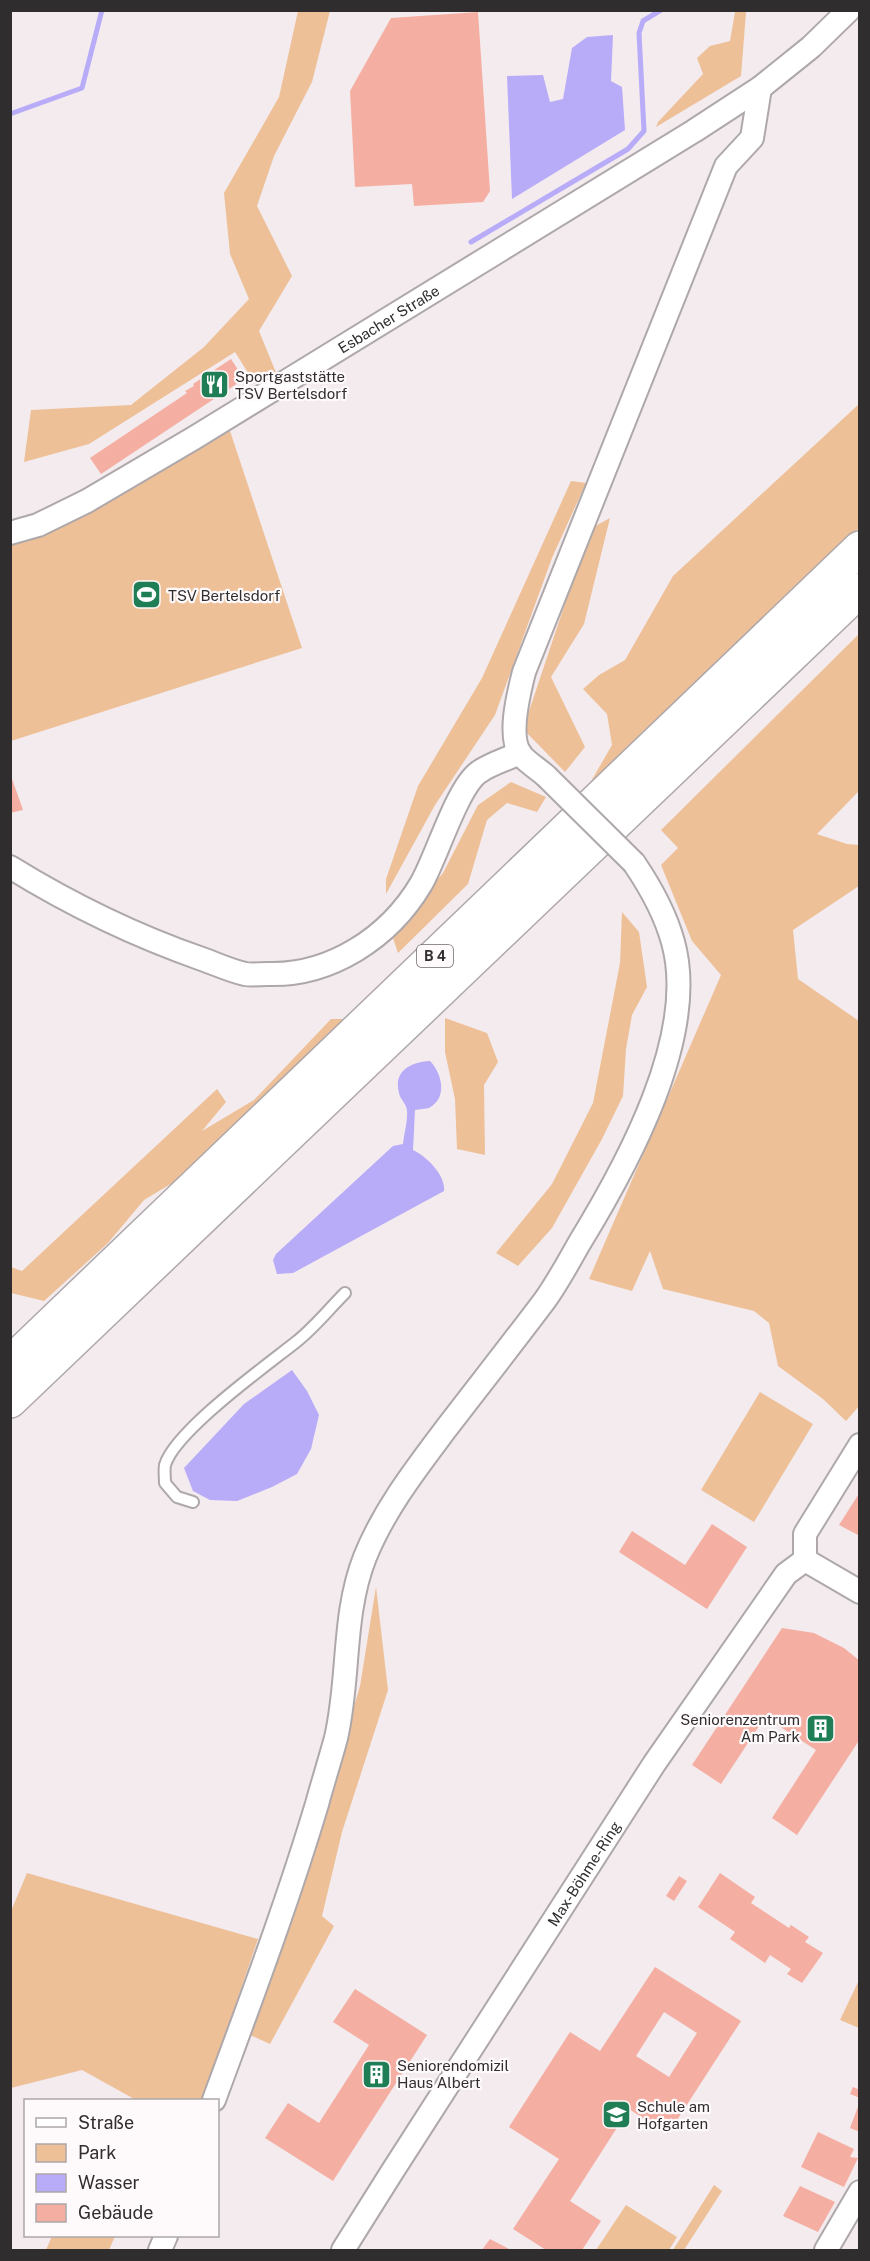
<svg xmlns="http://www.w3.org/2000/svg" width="870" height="2261" font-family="'Public Sans',sans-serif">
	<rect width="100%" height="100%" fill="#f3ebee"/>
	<!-- green -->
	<g fill="#eec098">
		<path d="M298,11H330L312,82L274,156L257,206L292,276L259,331L277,375L255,384L235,352L89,444L24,462L31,410L131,405L204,347L249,299L230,254L224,193L279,97Z"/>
		<path d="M735,12H746L741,76L656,127L658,122L703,74L697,58L710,46L730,41Z"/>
		<path d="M859,404V528L586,790L612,745L607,714L583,689L599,675L625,660L673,576Z"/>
		<path d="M230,431L302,648L11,741V541L72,522Z"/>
		<path d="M571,481L586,483L552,558L495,715L435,805L386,894V879L418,786L482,678Z"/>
		<path d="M610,518L584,624L551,677L585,747L565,772L523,729L590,529Z"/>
		<path d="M859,634V791L817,834L847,844L859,845V886L793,930L798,979L859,1021L860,1405L846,1421L823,1399L778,1366L769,1323L754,1311L663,1289L650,1251L632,1291L589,1279L721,975L692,941L661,865L678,848L661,830Z"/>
		<path d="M511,782L546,797L537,812L507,803L487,820L468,884L398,953L391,932L443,873L478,805Z"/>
		<path d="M622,912L639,932L647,987L632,1015L626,1049L623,1096L602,1139L552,1228L518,1266L496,1253L552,1184L593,1103L620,963Z"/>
		<path d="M445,1018L487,1033L498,1062L484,1085L485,1155L457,1149L455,1099L445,1052Z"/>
		<path d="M331,1019H346L189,1173L144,1200L108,1243L44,1301L11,1293V1267L22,1271L217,1089L226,1102L202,1131L254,1100Z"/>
		<path d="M760,1392L813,1424L754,1522L701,1490Z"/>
		<path d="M376,1587L388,1690L342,1832L322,1916L334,1926L270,2044L250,2035L295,1908L360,1686Z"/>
		<path d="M27,1873L258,1939L203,2100H136L82,2070L11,2088V1911Z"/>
		<path d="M859,1980L860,2028H859L840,2020Z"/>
		<path d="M714,2185L722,2191L684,2250H673Z"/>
		<path d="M626,2205L677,2237L669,2250H596Z"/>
		<path d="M52,2236H115L109,2250H46Z"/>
	</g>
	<!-- water -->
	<g fill="#b8abf8">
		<path d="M613,35L611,81L622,87L625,130L512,199L507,76L543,75L550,102L563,99L572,48L587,37Z"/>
		<path d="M430,1061C442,1073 448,1098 429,1108C426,1109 419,1109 415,1110L413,1150C426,1156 446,1175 444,1191L293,1273L277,1274L273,1260L276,1254L393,1146L403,1144C404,1133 408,1121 407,1110C406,1103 400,1099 399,1093C393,1070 412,1062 430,1061Z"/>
		<path d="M292,1370L307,1391L319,1415L311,1449L297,1474L272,1487L237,1501L210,1500L193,1491L184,1468L244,1404Z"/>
	</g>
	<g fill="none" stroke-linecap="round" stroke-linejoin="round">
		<!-- stream -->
		<g stroke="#b8abf8" stroke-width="5">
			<path d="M10,114L82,88L102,10"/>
			<path d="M471,242L628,149L644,131L639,33L643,21L661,10"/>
		</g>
	</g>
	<!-- building -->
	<g fill="#f5aea2" fill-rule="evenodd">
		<path d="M478,12L490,191L483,202L414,206L412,184L355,187L350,91L391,18Z"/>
		<path d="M231,359L244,379L101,474L90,458L187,393L185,391L194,386L193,384Z"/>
		<path d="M10,773L23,810L10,813Z"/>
		<path d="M860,1492V1536L839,1525Z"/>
		<path d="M712,1524L747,1547L707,1609L619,1552L632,1531L685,1565Z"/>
		<path d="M782,1628L814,1633L844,1648L860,1661V1739L797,1835L772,1818L816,1750L765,1717L721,1784L692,1765Z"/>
		<path d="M720,1873L755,1897L751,1903L789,1928L791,1925L809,1937L805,1942L823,1953L802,1983L787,1974L791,1969L770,1955L765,1963L730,1939L735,1932L698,1907Z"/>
		<path d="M679,1876L687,1881L674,1901L666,1896Z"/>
		<path d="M655,1967L741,2021L668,2134L629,2109L570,2201L601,2221L582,2250H546L513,2229L559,2159L509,2127L570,2032L600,2051ZM664,2012L697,2033L669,2077L636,2056Z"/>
		<path d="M355,1989L427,2035L333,2181L265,2138L288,2103L319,2123L369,2045L333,2022Z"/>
		<path d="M853,2087L860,2090V2098L850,2094Z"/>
		<path d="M859,2104H860V2132L850,2128Z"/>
		<path d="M818,2132L854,2149L850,2157L858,2158L844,2187L801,2167Z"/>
		<path d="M800,2186L835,2202L818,2232L783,2216Z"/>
		<path d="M490,2239L511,2250H482Z"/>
	</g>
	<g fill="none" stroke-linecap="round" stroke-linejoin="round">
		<defs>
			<path id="service" d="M193,1502L177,1497L165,1483C165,1477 164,1470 165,1465C175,1431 267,1365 296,1342C314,1328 329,1309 345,1293"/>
			<g id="minor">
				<path id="s1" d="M10,533L38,525L87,501L194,438L694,131L760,88L811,47L849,10"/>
				<path d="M546,776C538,769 528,763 521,755C507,737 519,692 524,672L726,166L752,138L760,88"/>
				<path d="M10,867C70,904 136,936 202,959C216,964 231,971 245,974C252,975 260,974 268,974C330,976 389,938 421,884C436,859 457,787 479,772C490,764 507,759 520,753"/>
				<path d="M805,1560V1534L860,1445"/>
				<path d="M805,1560L860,1592"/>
				<path d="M214,2100C250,2002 287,1904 317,1804C323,1782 330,1760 336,1738C350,1678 342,1615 365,1557C384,1510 415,1470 445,1430C478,1387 512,1344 545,1300C558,1282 569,1261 580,1242C627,1165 699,1035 673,942C665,913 651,888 634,863"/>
				<path d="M160,2250L166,2236"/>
				<path id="s2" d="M343,2250L392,2172L654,1764L786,1574L805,1560"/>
				<path d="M826,2250L860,2192"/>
			</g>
			<g id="trunk">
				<path d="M10,1363L860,548"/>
				<path d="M10,1401L860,590"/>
			</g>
		</defs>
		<!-- service casing -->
		<use href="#service" stroke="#afa8aa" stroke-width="14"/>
		<!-- minor casing -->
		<use href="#minor" stroke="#afa8aa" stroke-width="26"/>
		<!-- trunk casing -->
		<use href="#trunk" stroke="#afa8aa" stroke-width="36"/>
		<!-- service -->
		<use href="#service" stroke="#fff" stroke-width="10"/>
		<!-- minor -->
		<use href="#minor" stroke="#fff" stroke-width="22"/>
		<!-- trunk -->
		<use href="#trunk" stroke="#fff" stroke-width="33"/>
		<defs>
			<path id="minor-bridge" d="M546,776L634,863"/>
		</defs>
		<!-- minor-bridge casing -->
		<use href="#minor-bridge" stroke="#afa8aa" stroke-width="26" stroke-linecap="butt"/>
		<!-- minor-bridge -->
		<use href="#minor-bridge" stroke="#fff" stroke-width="22"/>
	</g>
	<!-- icons -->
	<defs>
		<symbol id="restaurant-square" viewBox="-11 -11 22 22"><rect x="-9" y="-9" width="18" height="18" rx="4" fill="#1f7e55" stroke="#fef9fb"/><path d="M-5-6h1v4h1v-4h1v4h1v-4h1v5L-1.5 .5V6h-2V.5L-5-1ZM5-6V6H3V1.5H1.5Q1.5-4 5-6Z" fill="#fff"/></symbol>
		<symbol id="stadium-square" viewBox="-11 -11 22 22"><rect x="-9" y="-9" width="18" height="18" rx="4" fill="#1f7e55" stroke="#fef9fb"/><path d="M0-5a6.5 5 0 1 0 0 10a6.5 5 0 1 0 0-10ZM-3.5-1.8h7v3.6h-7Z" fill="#fff"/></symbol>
		<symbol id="building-square" viewBox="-11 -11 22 22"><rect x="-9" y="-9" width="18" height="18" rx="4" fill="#1f7e55" stroke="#fef9fb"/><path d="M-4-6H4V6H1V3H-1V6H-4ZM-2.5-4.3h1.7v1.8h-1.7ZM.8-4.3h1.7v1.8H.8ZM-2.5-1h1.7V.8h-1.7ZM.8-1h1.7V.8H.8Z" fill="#fff"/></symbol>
		<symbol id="school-square" viewBox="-11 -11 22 22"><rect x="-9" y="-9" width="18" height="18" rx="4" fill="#1f7e55" stroke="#fef9fb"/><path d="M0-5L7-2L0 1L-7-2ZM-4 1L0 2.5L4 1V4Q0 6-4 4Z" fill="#fff"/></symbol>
	</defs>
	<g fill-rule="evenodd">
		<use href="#restaurant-square" x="198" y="368" width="33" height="33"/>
		<use href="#stadium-square" x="130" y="578" width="33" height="33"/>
		<use href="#building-square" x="804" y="1712" width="33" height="33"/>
		<use href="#building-square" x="360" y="2058" width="33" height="33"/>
		<use href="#school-square" x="600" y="2098" width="33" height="33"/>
	</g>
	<g text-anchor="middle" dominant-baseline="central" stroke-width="4.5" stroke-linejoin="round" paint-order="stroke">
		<!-- shield labels -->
		<rect fill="#fef9fb" stroke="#6e6a6c" stroke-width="1.5" x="417" y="945" width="36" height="22" rx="4.5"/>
		<g font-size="14" font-weight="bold" fill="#302d2e">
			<text x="435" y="956">B 4</text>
		</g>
		<!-- street labels -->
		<g font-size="15" fill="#302d2e" stroke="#fef9fb">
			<text stroke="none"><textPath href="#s1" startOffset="436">Esbacher Straße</textPath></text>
			<text stroke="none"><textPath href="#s2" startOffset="447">Max-Böhme-Ring</textPath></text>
		</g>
		<!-- poi labels -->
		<g font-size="15" fill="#302d2e" stroke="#fef9fb" text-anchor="start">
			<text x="235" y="376">Sportgaststätte<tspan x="235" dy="17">TSV Bertelsdorf</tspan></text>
			<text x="168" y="595">TSV Bertelsdorf</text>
			<text x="800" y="1719" text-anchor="end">Seniorenzentrum<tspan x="800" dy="17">Am Park</tspan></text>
			<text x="397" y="2065">Seniorendomizil<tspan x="397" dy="17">Haus Albert</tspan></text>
			<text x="637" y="2106">Schule am<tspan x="637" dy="17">Hofgarten</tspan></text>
		</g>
	</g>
	<!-- border -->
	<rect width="870" height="2261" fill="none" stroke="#302d2e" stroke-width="24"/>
	<!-- legend -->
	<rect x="24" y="2099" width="195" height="138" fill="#fef9fb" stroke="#aca7a9" stroke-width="1.5"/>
	<rect x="36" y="2118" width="30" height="9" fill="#ffffff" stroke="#aca7a9" stroke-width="1.5"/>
	<text x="78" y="2129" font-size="18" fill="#302d2e">Straße</text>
	<rect x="36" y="2144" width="30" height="18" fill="#eec098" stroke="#aca7a9" stroke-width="1.5"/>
	<text x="78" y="2159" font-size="18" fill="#302d2e">Park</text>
	<rect x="36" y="2174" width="30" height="18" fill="#b8abf8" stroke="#aca7a9" stroke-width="1.5"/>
	<text x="78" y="2189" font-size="18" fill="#302d2e">Wasser</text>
	<rect x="36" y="2204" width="30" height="18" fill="#f5aea2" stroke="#aca7a9" stroke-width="1.5"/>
	<text x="78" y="2219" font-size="18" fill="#302d2e">Gebäude</text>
</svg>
